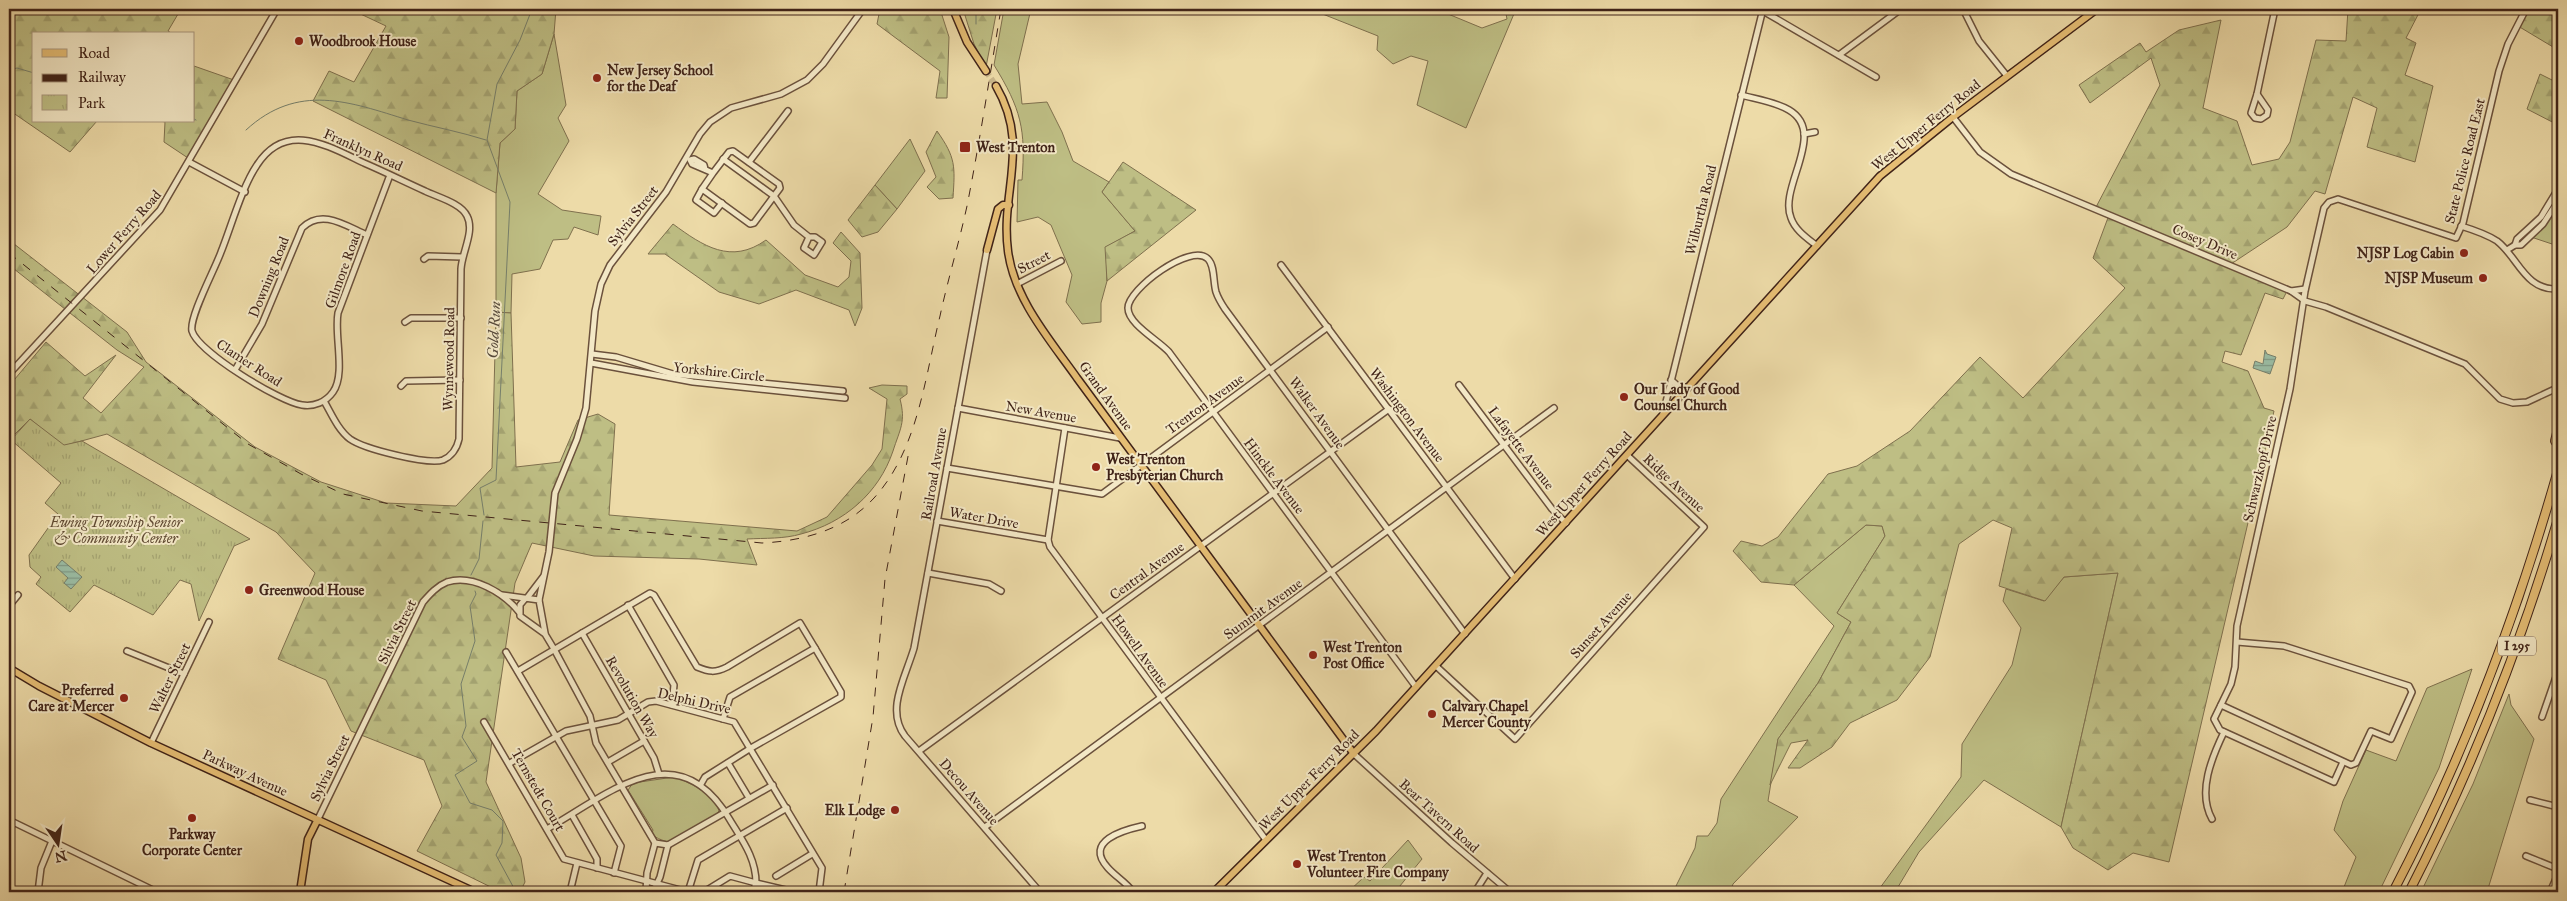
<svg xmlns="http://www.w3.org/2000/svg" width="2567" height="901" font-family="'IM FELL Great Primer',serif">
	<defs>
		<pattern id="forest-firs" width="22" height="20" patternUnits="userSpaceOnUse" patternTransform="scale(1.25)"><rect width="22" height="20" fill="#bebe84"/><path d="M5 1l3.5 6h-7zM16 11l3.5 6h-7z" fill="#a4a371"/></pattern>
		<pattern id="park-tufts" width="24" height="20" patternUnits="userSpaceOnUse" patternTransform="scale(1.25)"><rect width="24" height="20" fill="#bebe84"/><path d="M3 7l-1-3M5 7V3M7 7l1-3M15 17l-1-3M17 17v-4M19 17l1-3" fill="none" stroke="#a4a371"/></pattern>
		<pattern id="water-rules" width="6" height="5" patternUnits="userSpaceOnUse" patternTransform="scale(1.25)"><rect width="6" height="5" fill="#9abca3"/><path d="M0 2.5h6" fill="none" stroke="#7f9884"/></pattern>
	</defs>
	<rect width="100%" height="100%" fill="#eddba8"/>
	<filter id="stains"><feTurbulence type="fractalNoise" baseFrequency=".004" numOctaves="4"/><feColorMatrix values="0 0 0 0 .2 0 0 0 0 .09 0 0 0 0 .02 0 0 0 .5 -.17"/></filter>
	<radialGradient id="worn" r=".72"><stop offset=".6" stop-color="#630" stop-opacity="0"/><stop offset="1" stop-color="#630" stop-opacity=".3"/></radialGradient>
	<!-- grass -->
	<g fill="#bebe84" stroke="#7f704e">
		<path d="M1004,9H1031L1018,64L1022,104L1047,102L1062,132L1073,161L1109,182L1102,192L1135,231L1106,247L1107,281L1101,303V322L1082,324L1066,302L1072,275L1051,225L1038,217L1017,222L1018,180H1022C1026,129 1021,109 994,65Z"/>
		<path d="M1310,9H1436L1482,28L1507,19L1505,9H1516L1466,128L1417,105L1428,61L1411,56L1393,64L1377,50L1378,36Z"/>
		<path d="M554,34L566,105L558,118L569,141L538,194L562,210L601,216L598,235L574,227L568,239L553,240L540,269L512,274L511,313L496,312V193L500,143L515,129L517,91L542,74Z"/>
		<path d="M910,139L925,171L897,209L875,185Z"/>
		<path d="M2558,193V246L2525,235L2552,206Z"/>
		<path d="M1866,525L1882,526L1885,536L1837,613L1851,622L1818,683L1778,739L1768,801L1798,817L1733,884L1730,892H1673L1695,848L1697,836H1708L1717,823L1721,799L1834,626L1794,585Z"/>
		<path d="M2118,573L2061,827L1984,780L1919,852L1895,892H1877L1961,777L1962,744L2012,665L2021,628L2003,601L2006,589L2044,601L2064,577Z"/>
		<path d="M2472,669L2439,768L2379,892H2342L2356,857L2334,830L2343,801L2366,750L2396,761L2427,688Z"/>
		<path d="M2509,694L2511,705L2534,739L2487,892H2421L2473,784Z"/>
		<path d="M674,777C688,781 715,795 719,811L713,817L668,842C662,840 650,837 653,830L628,790L633,783Z"/>
		<path d="M1408,840L1422,859L1395,892H1348L1364,877L1370,881Z"/>
	</g>
	<!-- forest -->
	<g fill="url(#forest-firs)" stroke="#7f704e">
		<path d="M9,9H181L168,31L173,34H34V121H97L70,152L9,110Z"/>
		<path d="M350,9H556L554,34L542,74L517,91L515,129L500,143L496,193L313,101L329,71L354,82L386,26Z"/>
		<path d="M880,9H940L949,37L947,98H936L940,71L877,24Z"/>
		<path d="M963,9H997L986,67L974,44Z"/>
		<path d="M2348,9H2421L2406,38L2416,43L2405,75L2433,86L2415,162L2367,147L2377,108L2353,97L2325,194L2315,191L2287,227L2231,264L2288,289L2283,299L2265,293L2241,355L2225,351L2222,362L2248,371L2264,408L2274,411L2169,862L2133,853L2108,870L2073,848L2061,827L2118,573L2064,577L2045,601L1999,586L2012,528L1993,520L1959,544L1930,657L1897,700L1850,723L1832,747L1800,768H1788L1808,740L1791,743L1770,785L1778,739L1818,683L1851,622L1837,613L1885,536L1882,526L1866,525L1794,585L1761,582L1733,551L1741,541L1762,546L1778,537L1828,474L1857,466L1910,431L1980,357L2023,398L2125,288L2093,258L2109,215L2095,209L2160,85L2151,58L2090,103L2079,85L2140,43L2146,52L2179,30L2221,20L2203,108L2237,121L2252,165L2279,159L2290,142L2316,40L2346,41Z"/>
		<path d="M2526,9H2558V50L2518,26Z"/>
		<path d="M194,66L234,80L191,160L164,142L165,122L161,121H194Z"/>
		<path d="M2558,68V125L2527,109L2540,74L2552,80Z"/>
		<path d="M937,131C956,158 955,166 953,198L939,199L927,187L936,177L926,152Z"/>
		<path d="M1123,162L1196,210L1107,281L1105,247L1135,231L1102,192Z"/>
		<path d="M875,185L897,209L878,232L862,237L848,220Z"/>
		<path d="M673,224C703,246 731,265 766,240L805,275L838,287L849,277L851,261L833,243L841,232L860,253L862,308L855,326L849,310L796,290L759,304L719,292L665,254H648Z"/>
		<path d="M9,240L127,332L146,362L255,447L321,482L386,503L456,506L492,468L496,312L511,313L516,467L560,462L578,420L598,414L615,424L609,515L797,531L827,517L872,465L882,449L887,399L869,388L882,385L907,386V394L900,399C906,422 900,429 893,451C879,493 844,523 801,534C784,539 765,538 747,539L757,565L699,559L594,556L532,543L515,583L486,782L521,858L525,882L520,892H501L417,851L442,806L424,760L351,731L326,680L278,659L315,573L276,532L107,434L63,446L30,419L9,440V386L46,342L85,376L116,355L83,398L101,413L144,367L117,350L9,265Z"/>
	</g>
	<!-- park -->
	<path fill="url(#park-tufts)" stroke="#7f704e" d="M30,419L64,445L82,441L250,539L234,546L199,621L191,584L180,580L153,615L94,585L70,612L36,584L41,577L30,567L29,555L58,514L45,503L61,483L11,440Z"/>
	<!-- water -->
	<g fill="url(#water-rules)" stroke="#767f6b">
		<path d="M2265,350L2267,354L2276,357L2270,374L2253,368L2255,361L2263,364Z"/>
		<path d="M62,560L82,577L71,589L64,583L68,578L56,567Z"/>
	</g>
	<g fill="none" stroke-linecap="round" stroke-linejoin="round">
		<!-- stream -->
		<g stroke="#767f6b" stroke-width="1">
			<path d="M976,24V9"/>
			<path d="M9,70L17,68L34,73"/>
			<path d="M194,119L196,120"/>
			<path d="M246,130C298,82 350,102 408,120C434,127 461,132 486,140"/>
			<path d="M484,515L480,488L496,480L510,202L487,140L497,84L520,40L532,9"/>
			<path d="M471,575L479,559L483,521"/>
			<path d="M475,591L476,594L470,606L475,641L461,684L466,726L462,737L477,761L455,775L470,803L492,810L503,821L502,843L496,855L516,892"/>
		</g>
		<!-- major-tunnel -->
		<path stroke="#cab68b" stroke-width="6" stroke-dasharray="6 3" stroke-linecap="butt" d="M986,71L996,86"/>
		<defs>
			<g id="minor">
				<path d="M1963,9L1979,41L2007,76"/>
				<path d="M2083,9L2088,15"/>
				<path d="M1763,11L1876,77"/>
				<path d="M1839,55L1901,9"/>
				<path d="M2257,94L2275,9"/>
				<path d="M2257,94L2268,110L2267,115L2261,119L2255,118L2251,113Z"/>
				<path d="M1741,95C1756,99 1776,102 1789,110C1828,133 1778,187 1791,218C1795,230 1807,238 1817,246"/>
				<path d="M1953,117L1980,152L2011,174L2291,291L2305,301L2326,307L2465,364L2500,399L2513,403L2527,402L2555,389L2558,385"/>
				<path d="M1804,134L1815,132"/>
				<path d="M723,159L774,196L794,225L809,237H815L822,242L814,255L804,248L809,237"/>
				<path d="M189,162L245,192"/>
				<path d="M749,162L788,111"/>
				<path d="M705,169L704,165L694,159L690,160L692,164L713,173L729,152L733,151L779,184L780,188L754,223L750,224L702,189L713,173"/>
				<path d="M702,189L696,200L714,213L722,203"/>
				<path d="M2461,226C2474,230 2486,234 2497,241C2518,257 2525,291 2558,289"/>
				<path d="M2515,245L2517,239L2541,217L2558,189"/>
				<path d="M987,250L914,648C906,676 885,710 905,736L1040,892"/>
				<path d="M2507,250L2515,245H2521L2543,224L2558,201"/>
				<path d="M424,259L428,256L462,257"/>
				<path d="M1281,265L1515,579"/>
				<path d="M1017,284L1061,261"/>
				<path d="M2291,291L2305,289"/>
				<path d="M405,322L411,318H461"/>
				<path d="M592,354L616,357L673,374L843,391"/>
				<path d="M591,363L693,382L845,398"/>
				<path d="M235,370L262,324L302,228C322,208 346,226 367,235"/>
				<path d="M9,374L160,210L277,9"/>
				<path d="M1671,380L1679,387H1689"/>
				<path d="M1459,385L1552,509L1566,523"/>
				<path d="M401,386L406,381L460,380"/>
				<path d="M1669,390L1683,394"/>
				<path d="M324,401C331,413 338,430 350,439C364,449 428,465 443,460C452,456 457,448 459,439C460,382 460,325 461,269C462,252 475,231 467,216C461,203 437,197 425,191C405,182 385,172 364,163C328,146 286,120 257,165C242,187 231,227 221,252C215,269 189,317 192,331C198,352 280,402 302,405C314,407 326,402 333,392C346,374 334,335 338,313L390,175"/>
				<path d="M958,408L1120,438"/>
				<path d="M1663,414L1763,9"/>
				<path d="M1065,428L1048,540L1050,547L1266,840"/>
				<path d="M947,468L1102,494L1328,327"/>
				<path d="M937,521L1048,540"/>
				<path d="M928,573L989,584L1001,591"/>
				<path d="M502,595L539,600L545,633"/>
				<path d="M527,598L543,577"/>
				<path d="M525,599L520,605V616L545,634L554,649L590,716L596,743L655,843L668,845"/>
				<path d="M539,600L549,552L555,493L577,439L586,408L595,311L601,284L610,265L666,192L700,134L710,122L731,108L781,94L807,80L823,64L863,9"/>
				<path d="M628,605L674,685L672,705"/>
				<path d="M9,606L18,595"/>
				<path d="M582,633L654,758L659,774"/>
				<path d="M127,651L184,674"/>
				<path d="M506,652L621,846L614,873"/>
				<path d="M1436,666L1515,739L1704,527L1628,456"/>
				<path d="M518,671L650,593L654,595L697,667C709,672 715,673 727,667L800,623L815,648L730,697L723,719"/>
				<path d="M1416,687L1169,352C1158,340 1128,324 1128,308C1128,289 1191,242 1208,259C1215,266 1213,282 1216,292C1218,298 1221,303 1225,309L1465,634"/>
				<path d="M2221,705L2351,765L2356,763L2371,731L2391,739L2412,692L2409,686L2284,646L2237,642"/>
				<path d="M2542,717L2558,671"/>
				<path d="M484,722L564,859L688,892L698,860L787,808"/>
				<path d="M151,743L209,622"/>
				<path d="M919,751L1389,409"/>
				<path d="M1354,754L1452,843L1510,892"/>
				<path d="M608,762L644,741"/>
				<path d="M2343,762L2334,782L2220,730L2214,719L2231,684L2235,667L2237,626L2290,389L2305,291L2324,208L2329,202L2338,199L2456,238L2463,223L2499,71L2508,44L2526,9"/>
				<path d="M510,763L566,731L618,720L648,702L656,701L734,722L822,868L819,892"/>
				<path d="M728,763L749,798"/>
				<path d="M701,784L705,777L751,748L841,697V692L815,648"/>
				<path d="M2530,800L2558,807"/>
				<path d="M572,815L597,859V868"/>
				<path d="M2212,819C2197,792 2212,757 2224,732"/>
				<path d="M9,820L157,892"/>
				<path d="M317,821L423,602C430,594 437,586 447,582C473,574 504,593 519,612"/>
				<path d="M985,827L1554,408"/>
				<path d="M547,829C610,793 678,731 730,820C742,840 756,858 756,883L794,892"/>
				<path d="M668,845L773,785"/>
				<path d="M2526,856L2558,869"/>
				<path d="M776,876L812,854"/>
				<path d="M38,892L41,868L52,841"/>
				<path d="M570,892L577,863"/>
				<path d="M646,892L647,873L655,843"/>
				<path d="M653,892L660,877L668,845"/>
				<path d="M704,892L730,876L756,883L753,892"/>
				<path d="M1133,892C1126,882 1116,877 1108,868C1083,841 1124,830 1142,826"/>
				<path d="M1475,892L1487,873"/>
				<path d="M2550,892L2558,874"/>
			</g>
			<g id="major">
				<path d="M953,9L967,42L986,71"/>
				<path d="M996,86C1031,146 1000,191 1008,251C1014,299 1051,341 1077,378L1354,754"/>
				<path d="M987,250L998,209L1003,205H1009"/>
				<path d="M9,668L39,686L151,743L475,892"/>
				<path d="M300,892L308,839L317,821"/>
				<path d="M1214,892L1376,731L1880,176L1953,117L2097,9"/>
			</g>
			<g id="highway">
				<path d="M2558,429L2555,441L2558,445"/>
				<path d="M2393,892C2463,758 2517,615 2558,470"/>
				<path d="M2409,892C2470,773 2520,648 2558,519"/>
			</g>
		</defs>
		<!-- minor casing -->
		<use href="#minor" stroke="#6b513c" stroke-width="8"/>
		<!-- major casing -->
		<use href="#major" stroke="#402318" stroke-width="9"/>
		<!-- highway casing -->
		<use href="#highway" stroke="#402318" stroke-width="10"/>
		<!-- minor -->
		<use href="#minor" stroke="#f3e8c6" stroke-width="5"/>
		<!-- major -->
		<use href="#major" stroke="#e6be74" stroke-width="6"/>
		<!-- highway -->
		<use href="#highway" stroke="#e6be74" stroke-width="8"/>
		<!-- rail -->
		<g stroke="#402318" stroke-width="1" stroke-dasharray="9 9" stroke-linecap="butt">
			<path d="M9,253L248,444L301,474L343,494L422,511L762,543C803,541 845,530 874,498C918,450 925,377 940,316C948,279 959,243 967,206C980,140 990,74 1001,9"/>
			<path d="M844,892L873,717L885,579L909,451"/>
		</g>
	</g>
	<!-- markers -->
	<g fill="#8f2418" stroke="#f3e8c6" stroke-width="2">
		<circle cx="299" cy="41" r="5"/>
		<circle cx="597" cy="78" r="5"/>
		<rect x="959" y="141" width="12" height="12" rx="2.5"/>
		<circle cx="2464" cy="253" r="5"/>
		<circle cx="2483" cy="278" r="5"/>
		<circle cx="1624" cy="397" r="5"/>
		<circle cx="1096" cy="467" r="5"/>
		<circle cx="249" cy="590" r="5"/>
		<circle cx="1313" cy="655" r="5"/>
		<circle cx="124" cy="698" r="5"/>
		<circle cx="1432" cy="714" r="5"/>
		<circle cx="895" cy="810" r="5"/>
		<circle cx="192" cy="818" r="5"/>
		<circle cx="1297" cy="864" r="5"/>
	</g>
	<g text-anchor="middle" dominant-baseline="central" stroke-width="4" stroke-linejoin="round" paint-order="stroke">
		<!-- shield labels -->
		<rect fill="#f3e8c6" stroke="#765e4c" stroke-width="1" x="2498" y="636.5" width="38" height="19" rx="4"/>
		<g font-size="12" font-weight="bold" fill="#402318">
			<text x="2517" y="646">I 295</text>
		</g>
		<!-- poi labels -->
		<g font-size="14" font-weight="bold" fill="#402318" stroke="#f3e8c6" text-anchor="start">
			<text x="309" y="41">Woodbrook House</text>
			<text x="607" y="70">New Jersey School<tspan x="607" dy="16">for the Deaf</tspan></text>
			<text x="976" y="147">West Trenton</text>
			<text x="2454" y="253" text-anchor="end">NJSP Log Cabin</text>
			<text x="2473" y="278" text-anchor="end">NJSP Museum</text>
			<text x="1634" y="389">Our Lady of Good<tspan x="1634" dy="16">Counsel Church</tspan></text>
			<text x="1106" y="459">West Trenton<tspan x="1106" dy="16">Presbyterian Church</tspan></text>
			<text x="259" y="590">Greenwood House</text>
			<text x="1323" y="647">West Trenton<tspan x="1323" dy="16">Post Office</tspan></text>
			<text x="114" y="690" text-anchor="end">Preferred<tspan x="114" dy="16">Care at Mercer</tspan></text>
			<text x="1442" y="706">Calvary Chapel<tspan x="1442" dy="16">Mercer County</tspan></text>
			<text x="885" y="810" text-anchor="end">Elk Lodge</text>
			<text x="192" y="834" text-anchor="middle">Parkway<tspan x="192" dy="16">Corporate Center</tspan></text>
			<text x="1307" y="856">West Trenton<tspan x="1307" dy="16">Volunteer Fire Company</tspan></text>
		</g>
		<!-- street labels -->
		<g font-size="14" fill="#402318" stroke="#f3e8c6">
			<text transform="translate(1926 125) rotate(-39)">West Upper Ferry Road</text>
			<text transform="translate(363 150) rotate(24)">Franklyn Road</text>
			<text transform="translate(2465 161) rotate(-76)">State Police Road East</text>
			<text transform="translate(1701 210) rotate(-76)">Wilburtha Road</text>
			<text transform="translate(633 216) rotate(-52)">Sylvia Street</text>
			<text transform="translate(124 232) rotate(-49)">Lower Ferry Road</text>
			<text transform="translate(2205 242) rotate(23)">Cosey Drive</text>
			<text transform="translate(1034 262) rotate(-27)">Street</text>
			<text transform="translate(343 270) rotate(-70)">Gilmore Road</text>
			<text transform="translate(269 277) rotate(-68)">Downing Road</text>
			<text transform="translate(449 359) rotate(-89)">Wynnewood Road</text>
			<text transform="translate(249 363) rotate(33)">Clamer Road</text>
			<text transform="translate(719 372) rotate(6)">Yorkshire Circle</text>
			<text transform="translate(1106 396) rotate(54)">Grand Avenue</text>
			<text transform="translate(1205 404) rotate(-36)">Trenton Avenue</text>
			<text transform="translate(1041 412) rotate(10)">New Avenue</text>
			<text transform="translate(1317 413) rotate(54)">Walker Avenue</text>
			<text transform="translate(1407 415) rotate(53)">Washington Avenue</text>
			<text transform="translate(1521 448) rotate(53)">Lafayette Avenue</text>
			<text transform="translate(2260 469) rotate(-77)">Schwarzkopf Drive</text>
			<text transform="translate(934 474) rotate(-80)">Railroad Avenue</text>
			<text transform="translate(1274 476) rotate(53)">Hinckle Avenue</text>
			<text transform="translate(1674 483) rotate(43)">Ridge Avenue</text>
			<text transform="translate(1584 484) rotate(-48)">West Upper Ferry Road</text>
			<text transform="translate(984 518) rotate(10)">Water Drive</text>
			<text transform="translate(1147 571) rotate(-36)">Central Avenue</text>
			<text transform="translate(1263 609) rotate(-36)">Summit Avenue</text>
			<text transform="translate(1601 625) rotate(-48)">Sunset Avenue</text>
			<text transform="translate(397 632) rotate(-64)">Silvia Street</text>
			<text transform="translate(1140 651) rotate(54)">Howell Avenue</text>
			<text transform="translate(170 678) rotate(-64)">Walter Street</text>
			<text transform="translate(632 697) rotate(60)">Revolution Way</text>
			<text transform="translate(694 701) rotate(13)">Delphi Drive</text>
			<text transform="translate(330 768) rotate(-64)">Sylvia Street</text>
			<text transform="translate(245 773) rotate(25)">Parkway Avenue</text>
			<text transform="translate(1309 780) rotate(-45)">West Upper Ferry Road</text>
			<text transform="translate(538 790) rotate(60)">Ternstedt Court</text>
			<text transform="translate(969 792) rotate(49)">Decou Avenue</text>
			<text transform="translate(1439 816) rotate(42)">Bear Tavern Road</text>
		</g>
		<!-- park labels -->
		<g font-size="14" font-style="italic" fill="#604a33" stroke="#f3e8c6">
			<text x="116" y="522">Ewing Township Senior<tspan x="116" dy="16">&amp; Community Center</tspan></text>
		</g>
		<!-- water labels -->
		<g font-size="15" font-style="italic" fill="#56493b" stroke="#f3e8c6">
			<text transform="translate(494 330) rotate(-87)">Gold Run</text>
		</g>
	</g>
	<!-- margin -->
	<rect width="2567" height="901" fill="none" stroke="#eddba8" stroke-width="30"/>
	<rect x="10" y="10" width="2547" height="881" fill="none" stroke="#402318" stroke-width="2.5"/>
	<rect x="15" y="15" width="2537" height="871" fill="none" stroke="#402318"/>
	<!-- legend -->
	<rect x="32" y="32" width="162" height="90" fill="#f3e8c6" stroke="#ab9980"/>
	<rect x="42" y="49" width="25" height="8" fill="#e6be74" stroke="#ab9980"/>
	<text x="78" y="58" font-size="15" fill="#402318">Road</text>
	<rect x="42" y="74" width="25" height="8" fill="#402318" stroke="#ab9980"/>
	<text x="78" y="82" font-size="15" fill="#402318">Railway</text>
	<rect x="42" y="95" width="25" height="15" fill="url(#park-tufts)" stroke="#ab9980"/>
	<text x="78" y="108" font-size="15" fill="#402318">Park</text>
	<!-- north arrow -->
	<g transform="translate(58 844) rotate(167)" stroke="#f3e8c6" stroke-width="4" paint-order="stroke">
	<path d="M0-4L9 19L0 12L-9 19Z" fill="#402318"/>
	<text y="-8" font-size="14" font-weight="bold" text-anchor="middle" fill="#402318">N</text>
	</g>
	<rect width="100%" height="100%" filter="url(#stains)"/>
	<rect width="100%" height="100%" fill="url(#worn)"/>
</svg>
